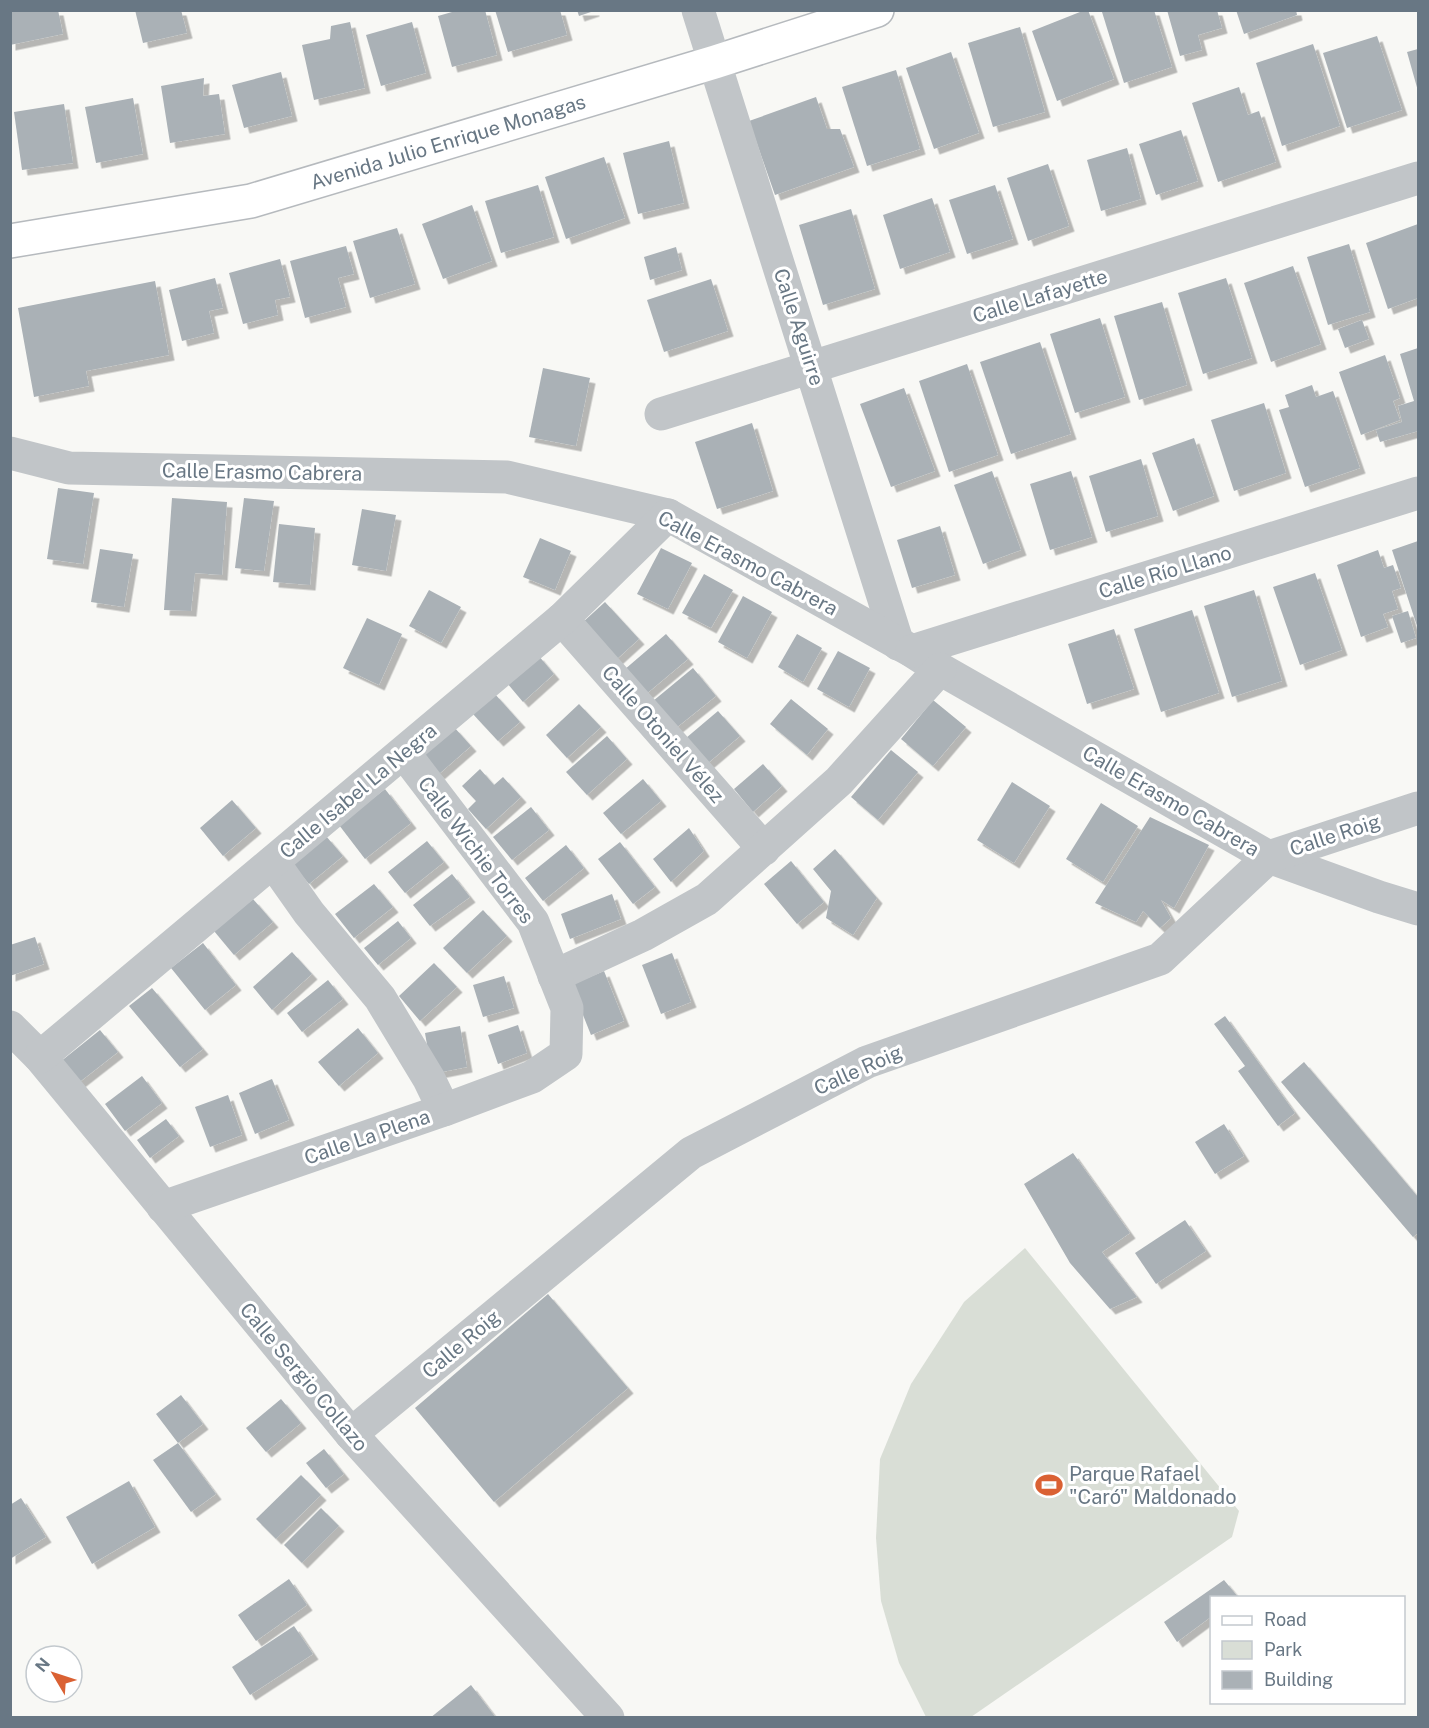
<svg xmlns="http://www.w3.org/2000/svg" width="1429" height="1728" font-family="'Public Sans',sans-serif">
	<defs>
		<filter id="shadow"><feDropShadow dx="5.5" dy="5.5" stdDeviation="0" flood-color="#0004"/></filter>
	</defs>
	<rect width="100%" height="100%" fill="#f8f8f5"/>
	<!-- green -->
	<path fill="#d9ded6" d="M1025,1248L1239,1511L1232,1537L971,1717H926L899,1663L881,1601L876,1538L880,1459L911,1384L964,1302Z"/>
	<!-- building -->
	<g fill="#aab1b6" filter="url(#shadow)">
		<path d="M10,10H58L63,34L10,45Z"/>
		<path d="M135,10H181L187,33L143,43Z"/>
		<path d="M459,10H485L497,55L452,67L438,16Z"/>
		<path d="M495,10H560L567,35L508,52Z"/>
		<path d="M577,10H594V11L579,16Z"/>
		<path d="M1085,10H1088L1114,79L1057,101L1032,31Z"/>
		<path d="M1108,10H1154L1172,67L1124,83L1102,12Z"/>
		<path d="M1167,10H1217L1222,28L1198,35L1202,50L1180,56Z"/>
		<path d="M1236,10H1296L1297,15L1244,34Z"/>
		<path d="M350,22L365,88L314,100L302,45L330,39L331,26Z"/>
		<path d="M412,22L426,73L381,86L366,35Z"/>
		<path d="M1020,27L1045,112L993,127L968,43Z"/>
		<path d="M1377,36L1402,110L1347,128L1323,53Z"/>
		<path d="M1313,44L1340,126L1282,146L1256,63Z"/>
		<path d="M1418,49V91L1407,52Z"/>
		<path d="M951,52L979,133L934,149L906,68Z"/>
		<path d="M896,70L920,149L867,166L842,87Z"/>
		<path d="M281,72L292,116L244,128L232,85Z"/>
		<path d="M204,78L203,96L219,94L225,134L170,143L161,86Z"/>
		<path d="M1239,87L1248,115L1259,111L1276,162L1218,182L1192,103Z"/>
		<path d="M816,97L827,129H840L854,167L775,195L749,121Z"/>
		<path d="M133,98L143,154L96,163L85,107Z"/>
		<path d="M64,104L73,163L22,170L14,112Z"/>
		<path d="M1181,130L1198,181L1156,195L1139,144Z"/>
		<path d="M669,141L684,203L638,214L623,153Z"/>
		<path d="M1127,148L1141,199L1101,211L1087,160Z"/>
		<path d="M604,157L625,218L566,239L545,177Z"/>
		<path d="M1048,164L1069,226L1028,241L1007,178Z"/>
		<path d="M538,185L554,237L501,253L485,201Z"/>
		<path d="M995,185L1013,239L967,254L949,200Z"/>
		<path d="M932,198L950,252L900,269L883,215Z"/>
		<path d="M472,205L492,261L443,279L422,224Z"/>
		<path d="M851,209L875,289L823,305L799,225Z"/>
		<path d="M1418,224V298L1388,309L1366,243Z"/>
		<path d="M397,228L415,284L370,298L353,241Z"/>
		<path d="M1349,244L1370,312L1328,325L1307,257Z"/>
		<path d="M346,246L354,274L338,278L346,307L305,318L290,261Z"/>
		<path d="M676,247L682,270L650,280L644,257Z"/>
		<path d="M280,259L290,297L275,300L278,315L243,324L229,273Z"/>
		<path d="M1293,266L1321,344L1271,362L1244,283Z"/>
		<path d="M215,278L223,308L209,311L214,333L182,341L169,290Z"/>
		<path d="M1226,278L1252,358L1203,374L1178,293Z"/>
		<path d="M711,279L728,331L664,352L647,300Z"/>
		<path d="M155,281L169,355L86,371L89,386L34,397L18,308Z"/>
		<path d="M1162,302L1187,385L1139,400L1114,316Z"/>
		<path d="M1100,318L1125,397L1075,413L1050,334Z"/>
		<path d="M1362,320L1369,339L1345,348L1338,329Z"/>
		<path d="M1040,342L1071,434L1011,454L980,362Z"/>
		<path d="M1418,348V431L1380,442L1376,430L1402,422L1398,406L1414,401L1400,354Z"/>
		<path d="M1385,355L1400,398L1393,401L1400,420L1361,435L1339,372Z"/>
		<path d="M967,364L998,455L949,472L919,381Z"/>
		<path d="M543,368L590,378L576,446L529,437Z"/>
		<path d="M1312,385L1316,397L1333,391L1360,468L1305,487L1279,410L1289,407L1285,395Z"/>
		<path d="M904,388L935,471L891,487L860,404Z"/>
		<path d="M1264,403L1286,473L1234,491L1211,420Z"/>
		<path d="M752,423L773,491L717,509L695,442Z"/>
		<path d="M1194,438L1214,496L1173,511L1152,453Z"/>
		<path d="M1141,459L1158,516L1106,532L1089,476Z"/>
		<path d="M992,471L1021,550L983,564L954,485Z"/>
		<path d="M1071,471L1092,537L1050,550L1030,484Z"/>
		<path d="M58,488L94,493L83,564L47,559Z"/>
		<path d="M172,498L227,502L222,575L195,573L191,611L164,610Z"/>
		<path d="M244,498L274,501L264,571L235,568Z"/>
		<path d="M362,509L396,515L386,571L352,565Z"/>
		<path d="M279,524L315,528L310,585L273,582Z"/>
		<path d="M940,526L955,575L912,588L897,540Z"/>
		<path d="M540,538L571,551L555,590L523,577Z"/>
		<path d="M1418,541V629L1392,550Z"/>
		<path d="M661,548L692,563L668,609L637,594Z"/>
		<path d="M100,549L133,554L124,607L91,602Z"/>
		<path d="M1378,550L1384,568L1393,565L1401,588L1392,591L1398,609L1383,614L1388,627L1361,637L1337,565Z"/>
		<path d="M1315,573L1342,650L1300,665L1273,587Z"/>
		<path d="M704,574L733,590L711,628L682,613Z"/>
		<path d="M429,590L461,607L441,643L409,626Z"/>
		<path d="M1254,590L1282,681L1232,697L1204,606Z"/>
		<path d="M743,596L772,612L747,658L718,642Z"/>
		<path d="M605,602L639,639L617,659L583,622Z"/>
		<path d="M1192,610L1219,693L1161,712L1134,629Z"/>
		<path d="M1408,611L1416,638L1401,643L1392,616Z"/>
		<path d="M367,618L402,634L379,685L343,668Z"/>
		<path d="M1114,629L1134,689L1087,704L1068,644Z"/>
		<path d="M666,634L688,659L645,695L624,670Z"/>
		<path d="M797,634L822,648L803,682L778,667Z"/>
		<path d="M838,651L870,668L849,707L817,689Z"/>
		<path d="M538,655L554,674L523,702L507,683Z"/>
		<path d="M693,668L716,696L676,728L653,701Z"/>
		<path d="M494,693L520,722L498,741L472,713Z"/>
		<path d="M791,699L828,729L807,755L770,724Z"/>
		<path d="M933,700L966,727L933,766L901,739Z"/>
		<path d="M579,704L601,727L567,758L546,735Z"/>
		<path d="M718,711L740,736L708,763L686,738Z"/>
		<path d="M454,727L471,746L439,774L422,755Z"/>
		<path d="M607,736L627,759L587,795L566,772Z"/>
		<path d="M891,750L918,772L878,820L851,797Z"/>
		<path d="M763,764L782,786L753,812L734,789Z"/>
		<path d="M480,769L494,785L503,777L521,797L486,829L468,809L476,801L462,786Z"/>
		<path d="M643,779L661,801L621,834L603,813Z"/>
		<path d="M1012,782L1050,806L1014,863L977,840Z"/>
		<path d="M385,789L411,823L365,859L339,825Z"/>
		<path d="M232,800L256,828L223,856L200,828Z"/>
		<path d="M1101,803L1138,826L1103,882L1066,859Z"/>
		<path d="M531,807L549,830L512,860L493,837Z"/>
		<path d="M1150,817L1209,845L1174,908L1161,900L1171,918L1160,928L1143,911L1136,922L1095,903Z"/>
		<path d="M689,828L704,851L671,882L653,859Z"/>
		<path d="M326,836L343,856L309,884L292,864Z"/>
		<path d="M427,841L444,862L405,893L388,872Z"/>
		<path d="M620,842L655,887L633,904L598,859Z"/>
		<path d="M566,845L584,868L543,901L525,878Z"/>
		<path d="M835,849L877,898L853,935L826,918L831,891L813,869Z"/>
		<path d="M791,861L824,902L797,924L764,884Z"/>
		<path d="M452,874L470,897L430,926L413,905Z"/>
		<path d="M374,884L393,907L354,938L335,914Z"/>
		<path d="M612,894L621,919L570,939L561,914Z"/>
		<path d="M253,899L273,922L234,955L214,931Z"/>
		<path d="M483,910L507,936L467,973L443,948Z"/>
		<path d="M398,921L411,938L378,965L364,948Z"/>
		<path d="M35,937L44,964L10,976V945Z"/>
		<path d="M203,943L236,985L205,1010L171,968Z"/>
		<path d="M292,952L312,974L272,1010L253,987Z"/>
		<path d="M672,953L691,1002L661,1014L642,965Z"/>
		<path d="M434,963L457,987L420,1021L399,996Z"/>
		<path d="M604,971L624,1021L591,1035L571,985Z"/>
		<path d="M504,976L514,1008L483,1017L473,985Z"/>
		<path d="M328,980L343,999L302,1032L287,1013Z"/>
		<path d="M152,988L203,1049L180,1067L129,1006Z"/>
		<path d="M1225,1016L1295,1113L1278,1126L1238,1071L1245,1066L1214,1024Z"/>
		<path d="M518,1025L527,1053L498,1064L488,1035Z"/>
		<path d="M460,1026L467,1067L432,1074L425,1033Z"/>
		<path d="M358,1028L378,1053L339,1086L318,1062Z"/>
		<path d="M100,1030L118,1052L77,1084L60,1062Z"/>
		<path d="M1304,1062L1418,1197V1233L1413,1237L1281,1082Z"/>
		<path d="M142,1076L162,1103L125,1131L105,1104Z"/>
		<path d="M272,1079L289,1120L255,1134L239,1093Z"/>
		<path d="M228,1095L242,1135L210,1147L195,1107Z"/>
		<path d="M166,1119L179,1136L150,1158L137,1140Z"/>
		<path d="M1224,1124L1244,1156L1215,1174L1195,1142Z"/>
		<path d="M1073,1153L1130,1233L1102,1252L1137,1297L1110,1309L1070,1263L1024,1184Z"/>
		<path d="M1185,1220L1206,1251L1156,1284L1135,1253Z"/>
		<path d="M548,1294L628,1388L494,1502L415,1408Z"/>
		<path d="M181,1395L203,1424L178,1443L156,1414Z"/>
		<path d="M281,1399L301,1423L266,1452L246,1428Z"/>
		<path d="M178,1443L216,1494L191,1512L153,1460Z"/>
		<path d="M324,1449L344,1474L326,1488L306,1463Z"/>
		<path d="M301,1475L321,1495L276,1539L256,1519Z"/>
		<path d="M129,1481L155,1527L92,1564L66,1517Z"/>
		<path d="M21,1498L46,1537L10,1559V1505Z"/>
		<path d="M321,1508L339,1526L302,1563L284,1545Z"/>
		<path d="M289,1579L307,1605L256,1641L238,1615Z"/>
		<path d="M1224,1580L1238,1597L1212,1598V1616L1177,1642L1164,1622Z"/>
		<path d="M294,1626L313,1654L250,1695L232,1667Z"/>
		<path d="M471,1685L496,1718H430Z"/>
	</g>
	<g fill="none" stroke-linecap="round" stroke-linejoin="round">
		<defs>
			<g id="primary">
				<path id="s1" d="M10,241L251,201L715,62L877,10"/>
			</g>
		</defs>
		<!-- primary casing -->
		<use href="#primary" stroke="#b6babe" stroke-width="36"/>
		<!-- street -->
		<g stroke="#c1c5c8" stroke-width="33">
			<path d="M698,10L898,644"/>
			<path d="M661,414L1418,178"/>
			<path d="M10,453L69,468L507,477L668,515L912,651L940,669L1269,857L1379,897L1418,909"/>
			<path d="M562,619L764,849"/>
			<path d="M912,651L1418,493"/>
			<path d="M273,862L309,913L380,998L429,1079L444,1110"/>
			<path d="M554,976L643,935L707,899L839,781L940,669"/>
			<path d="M10,1027L40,1057L351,1434L608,1718"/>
			<path d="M40,1057L562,619L668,515"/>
			<path d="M163,1207L444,1110L532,1077L566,1054L567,1008L533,922L404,753"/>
			<path d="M351,1434L691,1153L867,1062L1160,959L1269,857L1418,808"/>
		</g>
		<!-- primary -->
		<use href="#primary" stroke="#fff" stroke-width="33"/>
	</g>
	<!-- icons -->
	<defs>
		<symbol id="stadium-bare" viewBox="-9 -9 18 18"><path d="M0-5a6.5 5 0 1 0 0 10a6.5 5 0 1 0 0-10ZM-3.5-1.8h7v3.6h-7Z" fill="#da6133" stroke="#fff" stroke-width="2.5" paint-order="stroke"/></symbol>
	</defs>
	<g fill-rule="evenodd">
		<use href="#stadium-bare" x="1030" y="1466" width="38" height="38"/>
	</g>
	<g text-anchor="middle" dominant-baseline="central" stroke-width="6" stroke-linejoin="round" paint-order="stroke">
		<!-- street labels -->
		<g font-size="20" fill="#687784" stroke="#fff">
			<text stroke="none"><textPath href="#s1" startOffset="450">Avenida Julio Enrique Monagas</textPath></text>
			<text transform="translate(1040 296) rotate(-17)">Calle Lafayette</text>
			<text transform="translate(799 327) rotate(72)">Calle Aguirre</text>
			<text transform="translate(262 472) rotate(1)">Calle Erasmo Cabrera</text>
			<text transform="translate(748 563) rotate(28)">Calle Erasmo Cabrera</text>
			<text transform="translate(1165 572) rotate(-17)">Calle Río Llano</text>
			<text transform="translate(663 734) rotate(49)">Calle Otoniel Vélez</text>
			<text transform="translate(358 791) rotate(-40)">Calle Isabel La Negra</text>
			<text transform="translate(1171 801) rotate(30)">Calle Erasmo Cabrera</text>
			<text transform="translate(1335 835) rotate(-18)">Calle Roig</text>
			<text transform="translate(476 850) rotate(53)">Calle Wichie Torres</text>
			<text transform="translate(858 1070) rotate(-24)">Calle Roig</text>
			<text transform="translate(367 1137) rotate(-19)">Calle La Plena</text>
			<text transform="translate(461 1344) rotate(-40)">Calle Roig</text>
			<text transform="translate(304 1377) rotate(50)">Calle Sergio Collazo</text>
		</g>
		<!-- poi labels -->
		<g font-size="20" fill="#687784" stroke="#fff" text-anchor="start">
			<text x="1069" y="1474">Parque Rafael<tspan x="1069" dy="23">"Caró" Maldonado</tspan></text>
		</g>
	</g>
	<!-- border -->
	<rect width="1429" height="1728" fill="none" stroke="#687784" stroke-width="24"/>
	<!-- legend -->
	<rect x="1210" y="1596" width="195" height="108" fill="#ffffff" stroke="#c3c9ce" stroke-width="1.5"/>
	<rect x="1222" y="1616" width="30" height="9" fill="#ffffff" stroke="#c3c9ce" stroke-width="1.5"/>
	<text x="1264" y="1626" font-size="18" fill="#687784">Road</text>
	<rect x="1222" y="1641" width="30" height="18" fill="#d9ded6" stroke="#c3c9ce" stroke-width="1.5"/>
	<text x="1264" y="1656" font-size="18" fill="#687784">Park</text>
	<rect x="1222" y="1671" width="30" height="18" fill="#aab1b6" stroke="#c3c9ce" stroke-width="1.5"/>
	<text x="1264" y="1686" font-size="18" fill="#687784">Building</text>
	<!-- north arrow -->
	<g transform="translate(54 1674) rotate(309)"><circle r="28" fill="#ffffff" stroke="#c3c9ce" stroke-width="1.5"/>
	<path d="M0-4.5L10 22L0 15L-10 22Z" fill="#da6133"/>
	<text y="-9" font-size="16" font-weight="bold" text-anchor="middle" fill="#687784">N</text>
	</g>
</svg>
